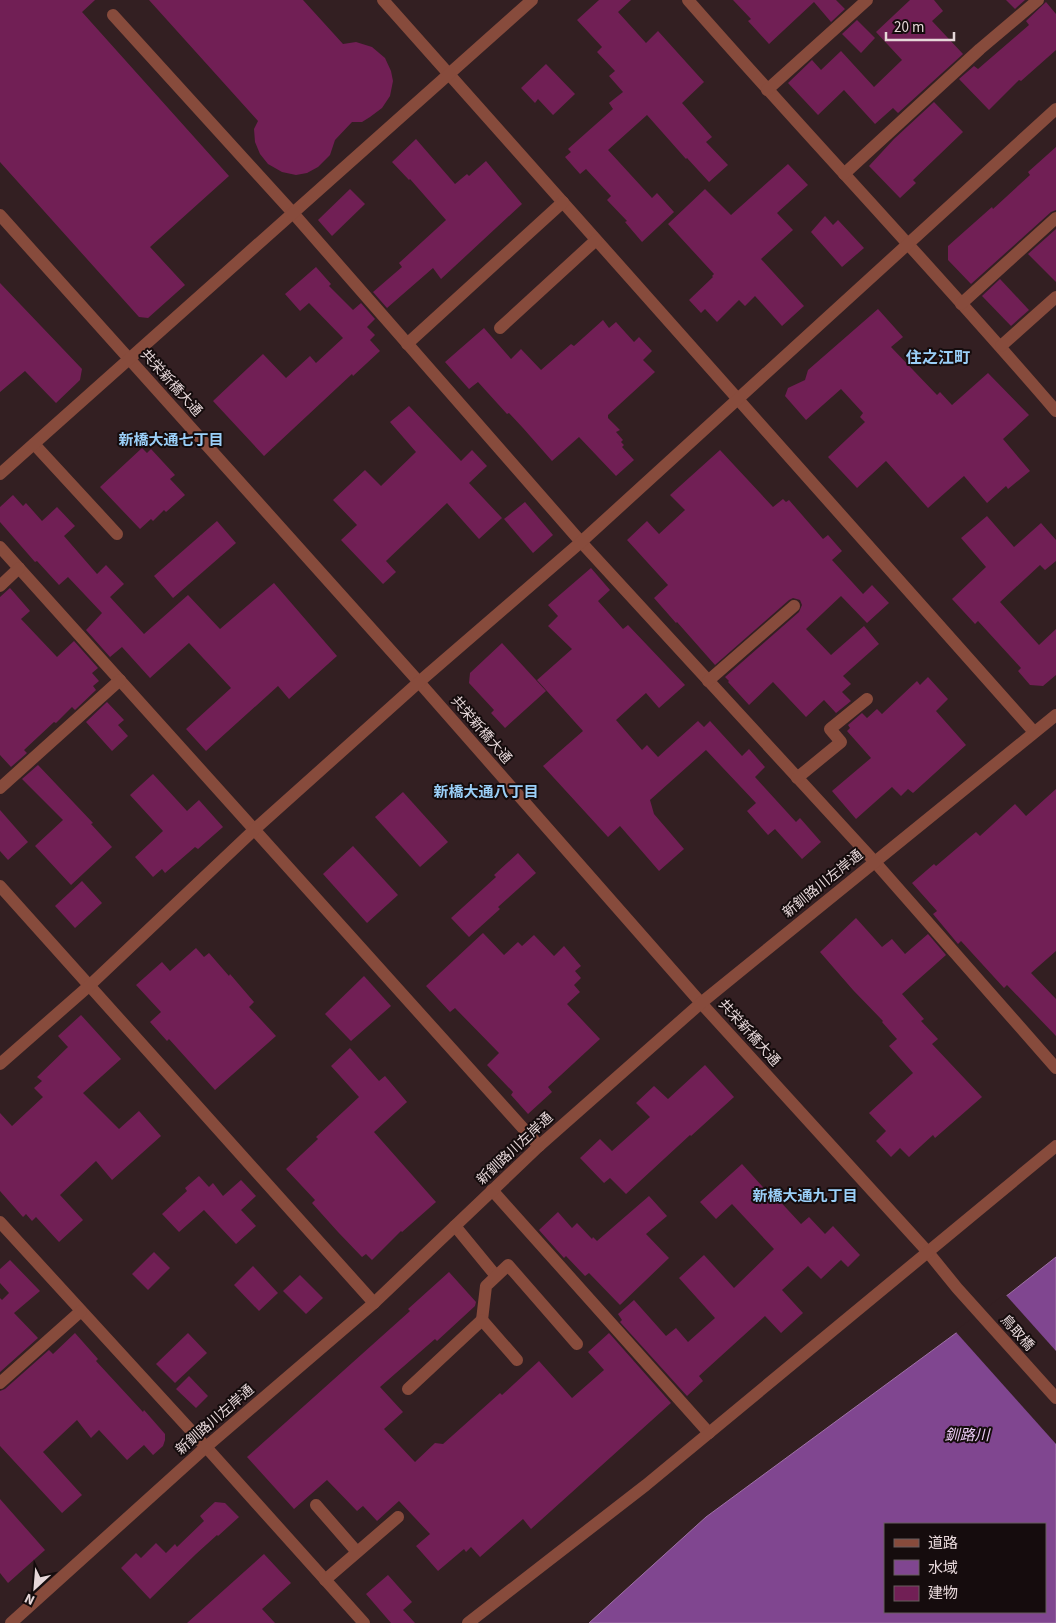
<svg xmlns="http://www.w3.org/2000/svg" width="1056" height="1623" font-family="'Source Sans 3','Noto Sans JP',sans-serif">
	<rect width="100%" height="100%" fill="#331f22"/>
	<!-- water -->
	<path fill="#804690" stroke="#9f72a6" fill-rule="evenodd" d="M1056,1257V1623H589L706,1517L1009,1294ZM885,1524H1045V1612H885Z"/>
	<!-- pier -->
	<path fill="#331f22" d="M1005,1294L1056,1351V1444L955,1331Z"/>
	<!-- building -->
	<g fill="#711f55">
		<path d="M0,0H95L82,12L229,176L150,247L185,285L148,318L139,317L0,162Z"/>
		<path d="M149,0H303L343,44L356,42L372,47L385,58L391,71L393,81L390,96L382,108L370,117L362,122H352L335,140L330,155L318,167L307,173L296,175L282,172L268,164L260,154L255,142L254,129L258,121Z"/>
		<path d="M599,0H631L618,12L646,43L658,31L704,82L682,103L712,137L706,142L728,165L709,182L687,158L686,159L647,115L608,150L652,198L657,193L674,212L642,242L625,222L627,221L607,200L611,196L586,169L580,174L565,157L571,152L568,149L613,109L609,103L623,92L609,76L615,71L597,52L602,47L577,20Z"/>
		<path d="M733,0H836L845,9L831,22L814,2L769,44L748,21L751,19Z"/>
		<path d="M910,0H934L943,11L932,21L963,54L898,113L893,108L875,124L844,90L818,115L788,83L812,60L821,70L841,51L874,87L902,60L876,32Z"/>
		<path d="M1006,0H1025L1015,9Z"/>
		<path d="M1046,2L1056,14V50L1021,81L1019,80L989,110L959,79L974,66L978,69L1029,25L1026,21Z"/>
		<path d="M857,20L875,38L861,53L842,34Z"/>
		<path d="M546,64L575,94L553,115L538,99L535,103L521,88Z"/>
		<path d="M934,102L963,132L913,180L916,183L900,198L869,166L894,139Z"/>
		<path d="M416,139L455,184L467,174L469,176L486,161L522,204L441,279L433,268L387,308L373,292L402,267L399,263L446,220L410,179L409,180L392,162Z"/>
		<path d="M1056,147V210L1051,212L971,284L948,260V246L992,207L993,209L1030,175L1028,172Z"/>
		<path d="M788,164L808,185L777,213L793,230L761,259L804,306L782,326L755,296L745,306L739,300L717,322L705,309L701,313L689,300L713,277L712,276L714,274L668,224L705,189L731,215Z"/>
		<path d="M350,189L365,204L332,236L318,220Z"/>
		<path d="M825,216L833,225L838,220L864,248L842,267L811,232Z"/>
		<path d="M1056,229V282L1028,254Z"/>
		<path d="M316,267L331,284L329,286L353,310L361,303L375,319L367,327L375,335L370,340L380,351L353,376L352,374L264,456L213,401L263,354L286,378L310,356L316,363L343,338L309,303L300,311L285,294Z"/>
		<path d="M1000,279L1029,310L1011,326L982,296Z"/>
		<path d="M0,283L82,369L80,380L56,403L25,371L0,392Z"/>
		<path d="M878,309L903,337L891,347L937,395L940,392L952,405L988,373L1029,415L1003,439L1030,471L1008,489L1006,486L987,503L964,476L928,508L886,461L857,488L828,457L865,422L860,417L863,413L841,389L806,420L785,396L788,388L805,380L808,370Z"/>
		<path d="M603,320L609,328L616,322L634,342L639,337L652,351L643,360L655,372L608,415V418L620,430L616,432L623,440L621,442L624,445L622,447L634,460L616,476L579,437L552,461L523,428L509,413L507,414L478,382L469,389L445,362L484,328L511,359L521,349L541,370L571,344L574,346Z"/>
		<path d="M409,406L461,461L472,450L487,466L469,483L502,518L479,539L447,503L386,561L396,572L383,584L341,540L357,525L333,500L365,470L381,486L416,452L390,422Z"/>
		<path d="M142,448L147,453L151,449L175,475L170,479L185,495L166,512L164,510L153,521L151,519L140,529L100,487Z"/>
		<path d="M720,450L773,507L783,499L786,502L789,500L823,539L828,535L842,551L832,560L863,594L872,585L889,603L867,623L841,596L806,629L831,655L864,626L879,644L843,676L851,684L842,692L851,701L836,713L824,700L806,717L773,682L749,705L728,682L729,681L725,677L799,612L802,605L800,600L793,598L789,600L715,665L677,622L676,623L654,598L668,585L627,540L647,521L659,534L685,510L670,495Z"/>
		<path d="M13,495L23,506L26,503L42,521L57,507L75,526L64,536L97,574L106,565L124,584L110,597L144,634L188,595L220,629L274,583L337,656L289,699L278,686L206,751L186,729L231,688L189,643L150,678L122,647L110,657L86,630L102,613L68,577L59,585L37,561L35,562L0,522V507Z"/>
		<path d="M525,502L553,535L533,553L504,519Z"/>
		<path d="M987,516L1014,547L1041,523L1056,540V561L1045,570L1040,565L1000,602L1039,645L1056,629V675L1043,686L1030,685L1018,671L1021,668L978,621L975,624L952,599L986,567L961,538Z"/>
		<path d="M217,521L236,543L173,598L154,576Z"/>
		<path d="M591,568L610,590L598,601L623,629L628,625L685,685L659,708L646,693L616,720L642,750L647,745L658,757L698,721L704,727L710,721L742,756L749,749L765,767L755,777L796,822L800,818L821,842L802,859L775,829L768,835L747,811L756,803L706,750L650,800L654,814L684,849L659,871L620,826L608,837L543,766L583,731L537,680L572,649L548,626L558,616L548,605Z"/>
		<path d="M10,588L30,611L21,619L57,657L74,641L98,668L92,673L99,681L93,686L96,690L75,710L72,707L56,723L54,722L24,750L27,753L11,767L0,755V597Z"/>
		<path d="M502,643L546,691L505,728L491,713L494,710L469,683L470,673Z"/>
		<path d="M928,677L948,699L936,711L966,745L913,793L908,789L901,796L892,787L856,819L832,791L871,758L847,731L850,728L848,725L862,713L867,718L877,709L882,714L917,681L920,685Z"/>
		<path d="M107,702L124,720L118,725L128,736L112,751L86,722Z"/>
		<path d="M38,765L93,823L91,824L112,847L71,885L35,846L63,820L22,779Z"/>
		<path d="M153,774L187,811L199,800L223,827L198,849L195,847L165,873L162,869L153,877L135,857L163,831L130,795Z"/>
		<path d="M1056,789V951L1031,973L1056,999V1036L1007,985L1004,988L961,941L958,944L933,914L937,911L912,883L934,864L936,866L976,832L980,836L1015,804L1026,816Z"/>
		<path d="M403,792L448,842L420,867L375,817Z"/>
		<path d="M0,810L28,842L8,860L0,851Z"/>
		<path d="M353,846L398,895L367,923L323,874Z"/>
		<path d="M518,853L536,873L498,907L500,909L469,937L451,918L496,877L494,875Z"/>
		<path d="M82,881L102,903L75,928L55,906Z"/>
		<path d="M856,918L882,947L892,939L905,954L928,934L946,955L902,994L924,1019L921,1021L938,1039L932,1044L982,1097L935,1138L933,1135L909,1157L900,1148L891,1157L876,1141L886,1131L869,1113L913,1073L889,1046L897,1039L882,1022L883,1021L853,990L820,952Z"/>
		<path d="M483,933L504,955L518,942L522,946L534,935L554,956L564,946L581,966L575,971L581,978L574,985L580,992L567,1004L600,1039L548,1087L552,1092L528,1114L511,1095L513,1092L487,1065L499,1053L455,1008L450,1012L426,986Z"/>
		<path d="M196,948L204,957L209,953L229,976L230,974L254,1002L249,1007L276,1036L215,1090L169,1039L167,1041L150,1022L161,1012L136,985L162,962L170,971Z"/>
		<path d="M364,976L391,1006L351,1041L325,1014Z"/>
		<path d="M81,1015L121,1059L83,1093L119,1129L139,1111L161,1136L112,1180L96,1161L60,1195L83,1220L59,1242L36,1217L32,1221L26,1214L23,1217L0,1191V1113L12,1126L43,1097L34,1088L42,1081L37,1077L68,1047L58,1036Z"/>
		<path d="M350,1048L379,1081L385,1076L407,1102L374,1132L436,1202L402,1232L401,1231L372,1260L366,1254L362,1257L338,1232L312,1203L315,1200L286,1169L318,1139L316,1137L359,1097L331,1066Z"/>
		<path d="M705,1065L734,1097L691,1136L690,1135L626,1194L610,1178L604,1183L580,1158L600,1139L612,1151L650,1117L636,1103L654,1086L668,1099Z"/>
		<path d="M742,1164L773,1198L775,1196L801,1224L809,1217L825,1234L833,1226L860,1255L848,1267L841,1260L821,1279L808,1266L782,1290L803,1313L781,1333L765,1316L699,1376L703,1381L687,1396L620,1322L622,1320L618,1314L634,1300L666,1336L676,1328L688,1342L715,1318L679,1278L704,1255L734,1288L774,1249L732,1204L716,1219L700,1202Z"/>
		<path d="M199,1176L209,1187L213,1183L223,1196L241,1180L256,1196L241,1210L256,1226L236,1244L204,1210L179,1232L162,1214L187,1191L185,1188Z"/>
		<path d="M649,1196L667,1216L646,1234L669,1258L620,1305L589,1273L585,1276L566,1256L564,1258L539,1230L558,1212L572,1228L577,1223L592,1239L593,1237L597,1241Z"/>
		<path d="M154,1252L170,1268L148,1290L132,1274Z"/>
		<path d="M10,1260L40,1291L14,1313L38,1338L0,1372V1298L2,1300L9,1293L0,1283V1269Z"/>
		<path d="M253,1266L278,1293L259,1311L234,1285Z"/>
		<path d="M449,1272L476,1302L475,1306L437,1341L435,1339L380,1387L403,1412L384,1429L415,1462L435,1443L443,1444L500,1393L502,1395L539,1361L572,1398L604,1370L588,1352L609,1333L671,1403L531,1529L523,1519L480,1557L471,1547L466,1552L464,1549L438,1571L416,1546L430,1534L399,1501L377,1521L363,1506L357,1511L327,1480L294,1509L247,1457L410,1311L408,1309Z"/>
		<path d="M300,1275L323,1298L306,1314L283,1291Z"/>
		<path d="M75,1333L98,1359L96,1361L143,1412L144,1410L165,1434V1440L163,1446L153,1455L144,1445L127,1460L99,1430L91,1438L77,1420L43,1452L82,1495L62,1513L0,1446V1391L5,1389L49,1350L53,1354Z"/>
		<path d="M188,1333L207,1353L175,1383L156,1364Z"/>
		<path d="M189,1376L208,1396L196,1408L176,1389Z"/>
		<path d="M0,1499L45,1550L8,1583L0,1573Z"/>
		<path d="M215,1502L225,1503L239,1517L218,1536L217,1535L196,1554L150,1599L121,1568L136,1553L141,1558L156,1543L166,1553L175,1544L177,1547L204,1521L200,1516Z"/>
		<path d="M264,1554L291,1583L262,1609L275,1623H187Z"/>
		<path d="M388,1575L412,1602L403,1610L415,1623H391L366,1594Z"/>
	</g>
	<g fill="none" stroke-linecap="round" stroke-linejoin="round">
		<!-- minor -->
		<g stroke="#874b3c" stroke-width="12">
			<path d="M383,0L1034,732"/>
			<path d="M688,0C809,138 936,271 1056,411"/>
			<path d="M113,15L293,213L581,542L874,861L1056,1068"/>
			<path d="M767,90L867,0"/>
			<path d="M844,174L980,49L1038,0"/>
			<path d="M0,215L419,682L701,1003L927,1251L957,1288L1056,1398"/>
			<path d="M961,304L1056,218"/>
			<path d="M500,328L596,240"/>
			<path d="M407,344L563,202"/>
			<path d="M1001,346L1056,297"/>
			<path d="M34,444L117,534"/>
			<path d="M0,474L532,0"/>
			<path d="M0,547L539,1146"/>
			<path d="M0,586L19,568"/>
			<path d="M708,681L794,606"/>
			<path d="M797,778L841,742L830,729L867,699"/>
			<path d="M0,788L120,680"/>
			<path d="M0,886L374,1303"/>
			<path d="M0,1064L90,985L255,829L419,682L581,542L1056,109"/>
			<path d="M492,1190L709,1433"/>
			<path d="M0,1222L206,1447L364,1623"/>
			<path d="M455,1226L496,1276"/>
			<path d="M482,1320L486,1286L508,1265L577,1344"/>
			<path d="M0,1383L81,1311"/>
			<path d="M408,1389L482,1320L517,1360"/>
			<path d="M316,1505L357,1552"/>
			<path d="M325,1580L398,1517"/>
			<path d="M11,1623L206,1447L374,1303L539,1146L701,1003L1056,715"/>
			<path d="M468,1623L646,1485L1056,1146"/>
		</g>
	</g>
	<g text-anchor="middle" dominant-baseline="central" stroke-width="4" stroke-linejoin="round" paint-order="stroke">
		<!-- street labels -->
		<g font-size="14" fill="#e6d7d9" stroke="#150c0d">
			<text transform="translate(171 383) rotate(48)">共栄新橋大通</text>
			<text transform="translate(481 730) rotate(49)">共栄新橋大通</text>
			<text transform="translate(823 884) rotate(-39)">新釧路川左岸通</text>
			<text transform="translate(749 1033) rotate(48)">共栄新橋大通</text>
			<text transform="translate(515 1149) rotate(-43)">新釧路川左岸通</text>
			<text transform="translate(1017 1333) rotate(48)">鳥取橋</text>
			<text transform="translate(215 1420) rotate(-41)">新釧路川左岸通</text>
		</g>
		<!-- neighbourhood labels -->
		<g font-size="15" font-weight="bold" fill="#9acff8" stroke="#150c0d">
			<text x="171" y="440">新橋大通七丁目</text>
			<text x="486" y="792">新橋大通八丁目</text>
			<text x="805" y="1196">新橋大通九丁目</text>
		</g>
		<!-- water labels -->
		<g font-size="15" font-style="italic" fill="#e9caf2" stroke="#150c0d">
			<text x="967" y="1435">釧路川</text>
		</g>
		<!-- quarter labels -->
		<g font-size="16" font-weight="bold" fill="#9acff8" stroke="#150c0d">
			<text x="938" y="358">住之江町</text>
		</g>
	</g>
	<!-- legend -->
	<rect x="884" y="1523" width="162" height="90" fill="#150c0d" stroke="#695d5f"/>
	<rect x="894" y="1539" width="25" height="8" fill="#874b3c" stroke="#695d5f"/>
	<text x="928" y="1548" font-size="15" fill="#e6d7d9">道路</text>
	<rect x="894" y="1560" width="25" height="15" fill="#804690" stroke="#695d5f"/>
	<text x="928" y="1573" font-size="15" fill="#e6d7d9">水域</text>
	<rect x="894" y="1586" width="25" height="15" fill="#711f55" stroke="#695d5f"/>
	<text x="928" y="1598" font-size="15" fill="#e6d7d9">建物</text>
	<!-- north arrow -->
	<g transform="translate(35 1588) rotate(206)" stroke="#150c0d" stroke-width="4" paint-order="stroke">
	<path d="M0-4L9 19L0 12L-9 19Z" fill="#e6d7d9"/>
	<text y="-8" font-size="14" font-weight="bold" text-anchor="middle" fill="#e6d7d9">N</text>
	</g>
	<!-- scale -->
	<path d="M886 32v8h68v-8" fill="none" stroke="#e6d7d9" stroke-width="2.5"/>
	<text x="894" y="32" font-size="15" fill="#e6d7d9" stroke="#150c0d" stroke-width="4" paint-order="stroke">20 m</text>
</svg>
